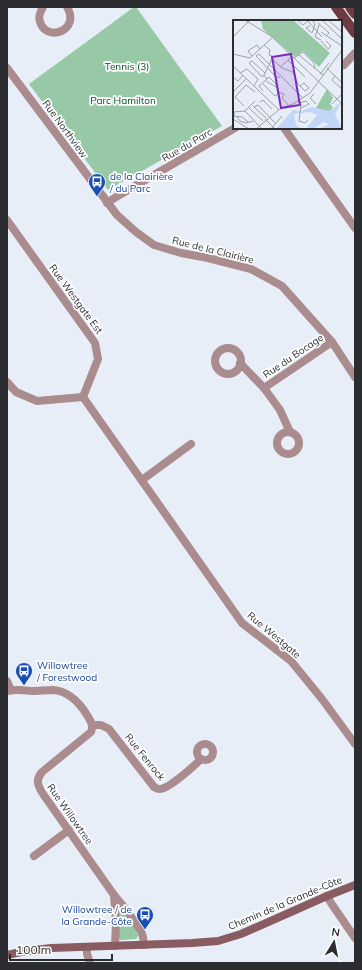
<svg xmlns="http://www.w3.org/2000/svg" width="362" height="970" font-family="Mulish,sans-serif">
	<rect width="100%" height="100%" fill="#e8eef8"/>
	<!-- green -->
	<g fill="#98c9a7">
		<path d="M134,7H136L222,126L108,190L29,84Z"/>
		<path d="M120,910H122L137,931L138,936L136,939L121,940L119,939V912Z"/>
	</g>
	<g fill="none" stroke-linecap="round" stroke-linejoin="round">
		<!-- street -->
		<g stroke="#aa8b8e" stroke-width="8">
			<path d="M43,7C40,12 38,17 40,22C47,43 81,30 67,7"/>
			<path d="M344,65L352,56L355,53"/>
			<path d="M7,68L117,215L136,232L154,245L181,253L208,258L251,269L282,286L332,342L355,377"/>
			<path d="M284,128L355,228"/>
			<path d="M107,203L116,197L235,128"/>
			<path d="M7,220L95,343L98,359L83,397"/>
			<circle cx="228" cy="361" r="13"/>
			<path d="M240,363L264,388L280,410L290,432"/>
			<path d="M7,382L16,392L37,401L83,397"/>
			<path d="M264,388L332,342"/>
			<path d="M83,397L242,623L291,661L322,699L355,744"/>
			<circle cx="288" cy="443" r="11"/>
			<path d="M142,480L191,444"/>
			<path d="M7,681L11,690"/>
			<path d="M7,691C15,689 23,690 32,691C39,691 46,690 53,690C69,691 79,702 87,715C90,720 94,725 91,732L42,772C35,780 38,786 43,794L114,895L125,908L141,931L143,937L144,945"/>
			<path d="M92,725H101L109,729L154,787C156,788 157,789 159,789C168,790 195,765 201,759"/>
			<circle cx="205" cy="752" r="8"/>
			<path d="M34,856L69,830"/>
			<path d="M114,895L116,923L115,946"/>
			<path d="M327,896L331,903L355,938"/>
			<path d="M87,947V954L90,963"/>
		</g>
		<!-- secondary -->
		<path stroke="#885c61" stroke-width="8" d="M7,955L26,951L51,948L192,943L218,941L241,934L327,896L355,885"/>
		<!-- primary -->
		<g stroke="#6e3b42" stroke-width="10">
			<path d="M336,7L355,33"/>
			<path d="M350,7L355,14"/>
		</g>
	</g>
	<!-- icons -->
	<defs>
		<symbol id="bus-pin" viewBox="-11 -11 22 30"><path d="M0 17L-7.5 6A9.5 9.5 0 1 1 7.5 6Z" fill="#1a4fb4" stroke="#fff"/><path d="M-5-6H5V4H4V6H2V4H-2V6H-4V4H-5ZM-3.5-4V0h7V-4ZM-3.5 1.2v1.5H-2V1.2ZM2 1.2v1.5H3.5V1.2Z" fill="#fff"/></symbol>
	</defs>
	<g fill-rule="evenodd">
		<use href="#bus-pin" x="87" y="172" width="20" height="27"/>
		<use href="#bus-pin" x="14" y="661" width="20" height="27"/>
		<use href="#bus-pin" x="135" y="905" width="20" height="27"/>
	</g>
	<g text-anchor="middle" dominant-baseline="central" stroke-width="3.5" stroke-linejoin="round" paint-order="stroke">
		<!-- park labels -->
		<g font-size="10" fill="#024d28" stroke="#fff">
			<text x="127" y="66">Tennis (3)</text>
			<text x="123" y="100">Parc Hamilton</text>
		</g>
		<!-- street labels -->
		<g font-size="10" fill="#2b2d31" stroke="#fff">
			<text transform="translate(65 129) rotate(54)">Rue Northview</text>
			<text transform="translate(187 145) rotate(-30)">Rue du Parc</text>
			<text transform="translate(213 250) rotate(14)">Rue de la Clairière</text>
			<text transform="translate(76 299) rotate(54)">Rue Westgate Est</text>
			<text transform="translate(293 356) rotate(-34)">Rue du Bocage</text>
			<text transform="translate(274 635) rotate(40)">Rue Westgate</text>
			<text transform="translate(145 757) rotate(51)">Rue Fenrock</text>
			<text transform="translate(70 814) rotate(55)">Rue Willowtree</text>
			<text transform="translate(285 903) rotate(-23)">Chemin de la Grande-Côte</text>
		</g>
		<!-- transit labels -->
		<g font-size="10" fill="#164399" stroke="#fff" text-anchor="start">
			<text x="110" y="176">de la Clairière<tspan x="110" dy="12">/ du Parc</tspan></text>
			<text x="37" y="665">Willowtree<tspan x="37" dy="12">/ Forestwood</tspan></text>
			<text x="132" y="909" text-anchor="end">Willowtree / de<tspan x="132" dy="12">la Grande-Côte</tspan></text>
		</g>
	</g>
	<!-- overview -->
	<g transform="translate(233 20)">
		<rect width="109" height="109" fill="#e8eef8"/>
		<path d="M28,0H60L97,33L86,47L70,31L62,37L30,9ZM94,69L100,78L97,84L100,87L97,91H89L83,88Z" fill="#98c9a7"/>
		<path d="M109,81L102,94L109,109H86L96,104L91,102L80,109H73L84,95L77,92L61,94L63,105L70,109H43L60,90L68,91L79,87L97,91Z" fill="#c2d6f7"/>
		<path fill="none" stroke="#9ca1a8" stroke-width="1" d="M12,0L38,16L109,84M64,0L70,5L75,1M74,0L89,17M89,0L109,19M95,0L109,12M85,3L96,13L93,16M86,5L82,17L88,20M77,6L73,8L79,13L82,4L79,0M88,12L109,26M0,17L17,0M88,21L95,29L98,26L93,21M31,25L37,30L36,35L42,37M0,34L17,38L40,17M66,35L90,55M19,36L15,31L24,25L27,29M61,38L70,32L81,43L82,49M55,40L72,57M0,46L46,90M47,47L60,36M94,48L109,63M7,53L14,49L25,59L21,66M87,54L96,43M31,56H28L16,43L19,41L32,53M102,56L99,60L109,69M0,57L5,61L10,55M47,57H43L23,36L26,34L70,78M34,59L31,55L39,39L49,48L60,52L65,64L72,71L76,68L71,63L67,66M34,59L36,57L43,64L45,72L51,74L49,78L56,86M33,61L45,68M30,64L42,76L46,73M30,71L26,66L34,59M0,72L13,59M81,74L77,78L83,84M65,81L68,85L66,101L72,103L75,100M27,82L30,80L39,89M67,83L73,81L76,84L68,88M99,84L108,75M11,86L2,77L13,65L22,72M20,86L33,98M21,87L25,85L43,104M16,88L30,101M12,91L29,109M0,92L12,91L22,81M1,92V96L9,97L15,102M4,97L7,101L13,103L20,101M0,99L16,109M32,99L41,108M23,109L48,88L60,84L77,73L109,30M38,109L49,96"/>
		<path fill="#7b2cbf" fill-opacity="0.15" stroke="#7b2cbf" stroke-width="2" d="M58,34L67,85L48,88L39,37Z"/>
		<rect width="109" height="109" fill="none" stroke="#2b2d31" stroke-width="2"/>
	</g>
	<!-- border -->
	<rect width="362" height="970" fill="none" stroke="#2b2d31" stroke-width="16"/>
	<!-- north arrow -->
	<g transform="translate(334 942) rotate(10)" stroke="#ffffff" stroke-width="3" paint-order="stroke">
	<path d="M0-3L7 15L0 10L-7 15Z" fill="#2b2d31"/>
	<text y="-6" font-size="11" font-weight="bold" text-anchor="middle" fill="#2b2d31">N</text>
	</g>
	<!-- scale -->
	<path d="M10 954v6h102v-6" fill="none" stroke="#2b2d31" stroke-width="2"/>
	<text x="16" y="954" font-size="12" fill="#2b2d31" stroke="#ffffff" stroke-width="3" paint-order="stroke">100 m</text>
</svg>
